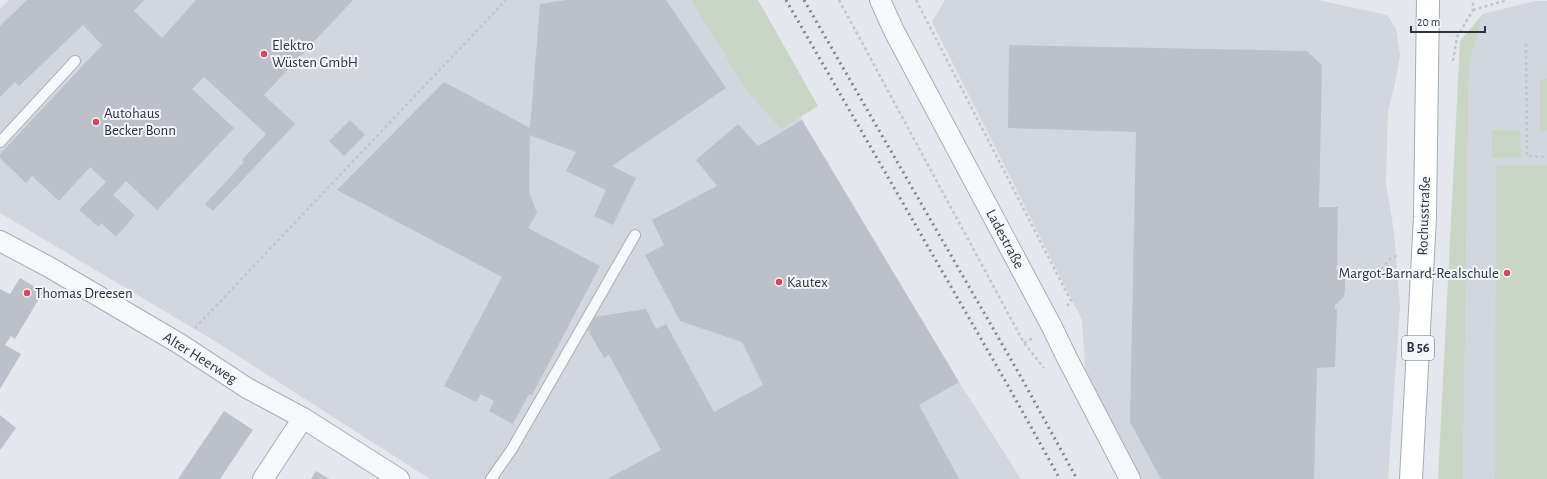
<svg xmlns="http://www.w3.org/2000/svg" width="1547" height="479" font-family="'Alegreya Sans',sans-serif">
	<rect width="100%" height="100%" fill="#e4e7ec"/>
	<!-- built -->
	<g fill="#d2d6de">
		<path d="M9,0H738L802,120L959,382L1021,479H430L213,340L0,213V9Z"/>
		<path d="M945,0H1318L1387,15L1396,28L1400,55L1395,84L1388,111L1386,183L1394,232L1400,306L1388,479H1140L1086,379L1082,320L932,22Z"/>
		<path d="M1535,1H1547V479H1463L1469,67L1483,14Z"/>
	</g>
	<!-- green -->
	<g fill="#c9d6c5">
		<path d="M691,0H758L818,106L781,129L747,91Z"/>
		<path d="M1483,14L1469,67L1463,479H1438L1460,41Z"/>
		<rect x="1540" y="79" width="7" height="52"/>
		<path d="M1492,130H1520L1521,158H1492Z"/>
		<path d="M1496,166H1547V479H1495Z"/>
	</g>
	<!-- building -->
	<g fill="#bbc0ca">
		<path d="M27,0H144L134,11L162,38L196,0H353L264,95L295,124L213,211L205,204L244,162L242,160L266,134L204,77L192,89L234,128L157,210L126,181L113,195L135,215L116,237L101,223L99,227L79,210L106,182L90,167L59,201L32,176L26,183L0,158V154L102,45L83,25L19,86L15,82L0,97V26Z"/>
		<path d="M566,0H666L726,88L612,166L636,178L613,225L594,216L606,190L566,171L576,152L530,135L529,192L537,213L528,228L600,266L532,395L529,394L513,424L489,411L494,401L481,394L476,402L444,386L502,277L337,190L444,82L530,128L540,4Z"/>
		<path d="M1009,45L1307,51L1322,65L1319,207H1338L1337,266H1336V269L1345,279V288L1344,297L1335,305V309H1337L1335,367L1317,368L1314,479H1161L1130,422L1136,132L1008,128Z"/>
		<path d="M350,120L365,135L344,156L329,141Z"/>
		<path d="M802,120L959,382L919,405L959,479H607L661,450L609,355L604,358L588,330L594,317L646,309L656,329L666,324L714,412L763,385L742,342L680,321L645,255L664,245L652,220L717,186L696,160L738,124L758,146Z"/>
		<path d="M20,278L43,292L15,339L11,336L5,345L21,354L0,389V289L10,294Z"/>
		<path d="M224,411L253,430L240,449L220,479H178Z"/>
		<path d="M0,415L16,428L0,450Z"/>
		<path d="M316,471L326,477L329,479H311Z"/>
	</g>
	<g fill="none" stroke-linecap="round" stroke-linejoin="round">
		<defs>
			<g id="lane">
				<path d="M0,142L75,61"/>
				<path d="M491,479L512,449L635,235"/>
			</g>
			<g id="street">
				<path d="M880,0L894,31L1052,327L1067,358L1130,479"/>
				<path d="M0,241L49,267L180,344L247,388L303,418L399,479"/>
				<path d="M263,479L303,418"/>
			</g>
			<path id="primary" d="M1411,479L1425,217L1428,0"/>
		</defs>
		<!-- lane casing -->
		<use href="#lane" stroke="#a9aeb7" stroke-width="12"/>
		<!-- street casing -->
		<use href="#street" stroke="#a9aeb7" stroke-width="22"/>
		<!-- primary casing -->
		<use href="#primary" stroke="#a3abb8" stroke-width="24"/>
		<!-- path -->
		<g stroke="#c2c5cb" stroke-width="2.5" stroke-dasharray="3 3" stroke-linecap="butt">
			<path d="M839,0L1024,343L1044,368"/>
			<path d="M916,0L1071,301L1066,307"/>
			<path d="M1473,10L1507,0"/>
			<path d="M1526,44L1527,156L1547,157"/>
			<path d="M1453,61L1457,37L1473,10V0"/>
			<path d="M1373,278L1391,258L1399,255"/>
			<path d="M195,328L506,0"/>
			<path d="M1024,343L1033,338"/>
		</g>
		<!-- lane -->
		<use href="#lane" stroke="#f7f8fa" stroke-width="10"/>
		<!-- street -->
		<use href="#street" stroke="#f7f8fa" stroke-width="20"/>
		<!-- primary -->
		<use href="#primary" stroke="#fff" stroke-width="22"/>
		<!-- rail -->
		<g stroke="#7d8696" stroke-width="3" stroke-dasharray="2 4" stroke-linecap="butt">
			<path d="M786,0L1007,384L1060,479"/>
			<path d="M804,0L1021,377L1077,479"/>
		</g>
	</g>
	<!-- markers -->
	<g fill="#d1495b" stroke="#f4f6f9" stroke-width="1.5">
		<circle cx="264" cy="54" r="4"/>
		<circle cx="96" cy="122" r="4"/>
		<circle cx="1507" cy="273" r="4"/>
		<circle cx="779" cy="282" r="4"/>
		<circle cx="27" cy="293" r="4"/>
	</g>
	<g text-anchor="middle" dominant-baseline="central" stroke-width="4" stroke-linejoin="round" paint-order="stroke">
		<!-- shield labels -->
		<rect fill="#f4f6f9" stroke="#676e7b" stroke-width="1" x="1402" y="336" width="32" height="24" rx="3"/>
		<g font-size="14" font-weight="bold" fill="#2b3445">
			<text x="1418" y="348">B 56</text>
		</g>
		<!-- poi labels -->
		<g font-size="15" fill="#2b3445" stroke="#f4f6f9" text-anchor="start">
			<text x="272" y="45">Elektro<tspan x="272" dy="17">Wüsten GmbH</tspan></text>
			<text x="104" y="113">Autohaus<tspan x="104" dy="17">Becker Bonn</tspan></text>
			<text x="1499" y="273" text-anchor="end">Margot-Barnard-Realschule</text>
			<text x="787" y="282">Kautex</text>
			<text x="35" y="293">Thomas Dreesen</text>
		</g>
		<!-- street labels -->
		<g font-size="15" fill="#2b3445" stroke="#f4f6f9">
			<text transform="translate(1424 216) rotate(-88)">Rochusstraße</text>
			<text transform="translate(1005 239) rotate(62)">Ladestraße</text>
			<text transform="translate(200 358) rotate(32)">Alter Heerweg</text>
		</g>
	</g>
	<!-- scale -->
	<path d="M1411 26v6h74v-6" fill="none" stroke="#2b3445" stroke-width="2"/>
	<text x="1417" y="26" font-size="12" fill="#2b3445" stroke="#f4f6f9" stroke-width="3" paint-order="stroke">20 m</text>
</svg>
